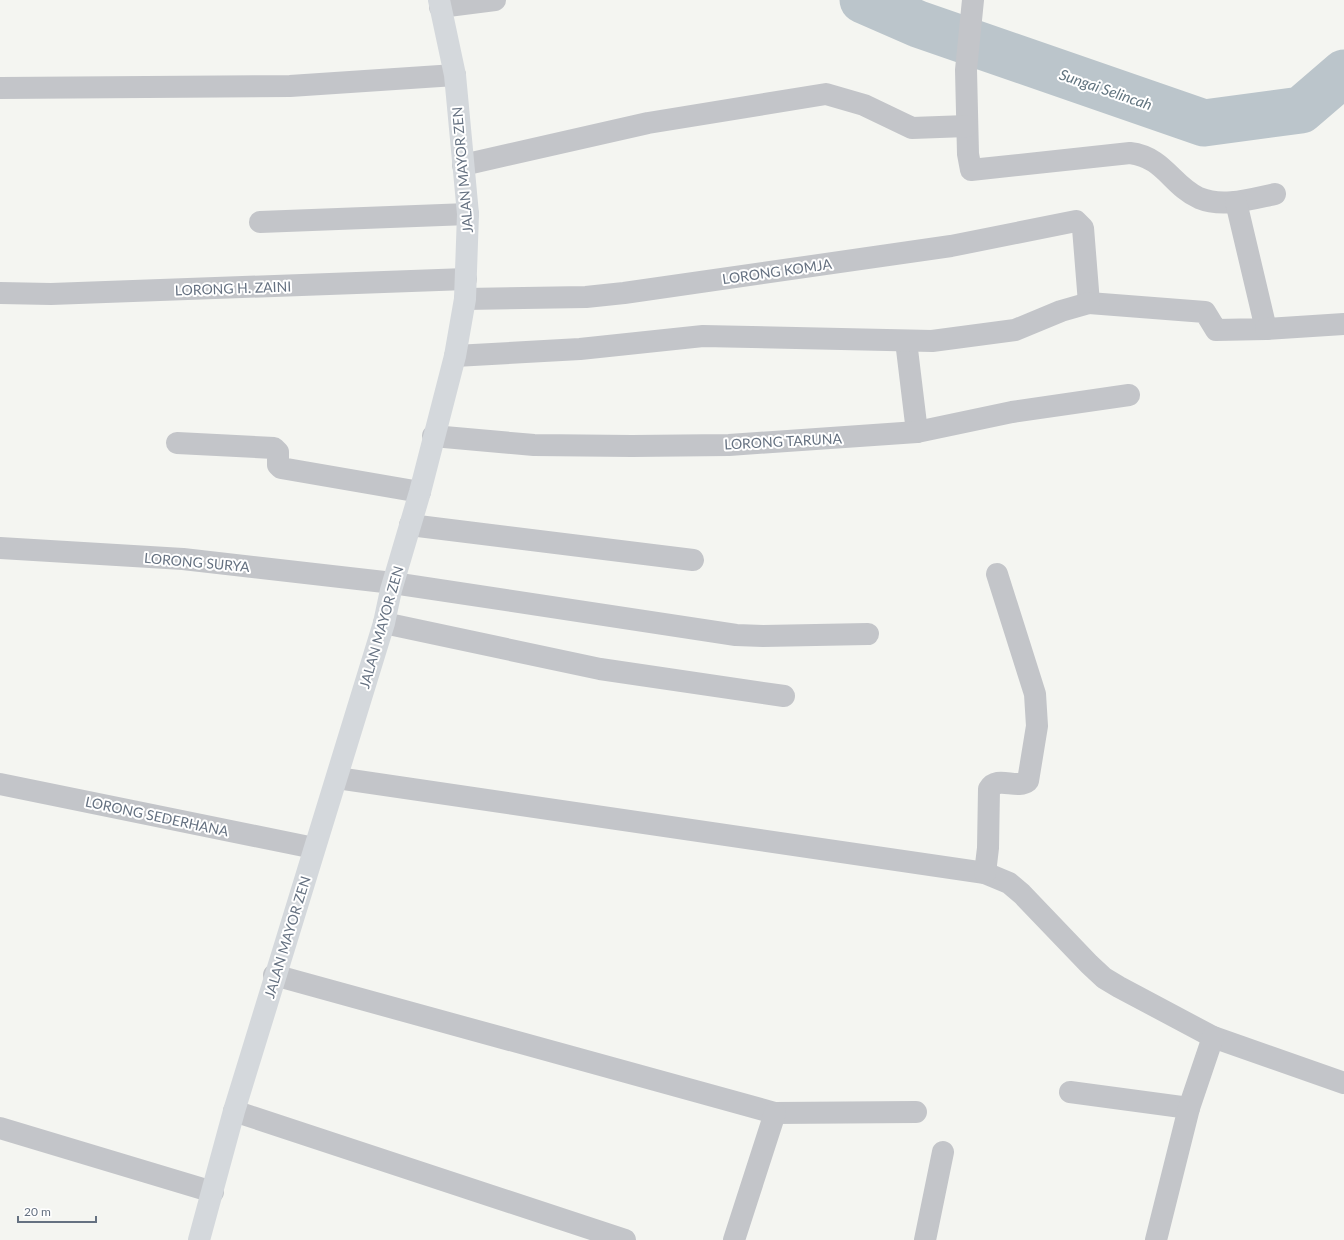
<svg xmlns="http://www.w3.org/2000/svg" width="1344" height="1240" font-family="Lato,sans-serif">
	<rect width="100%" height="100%" fill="#f4f5f1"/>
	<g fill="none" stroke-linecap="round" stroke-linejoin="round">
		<!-- river -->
		<path stroke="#bbc5cb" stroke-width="47" d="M863,0L918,24L1204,123L1301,110L1344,73"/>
		<!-- street -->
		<g stroke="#c3c5c9" stroke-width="22">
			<path d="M973,0L966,70L968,154L971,170L1130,153C1164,157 1172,186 1199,198C1223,208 1251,199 1275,194"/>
			<path d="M440,7L495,0"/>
			<path d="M0,88L290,86L455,75"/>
			<path d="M463,165L648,123L826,94L864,105L912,128L967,126"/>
			<path d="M260,222L468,214"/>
			<path d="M0,293L51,294L466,279"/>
			<path d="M465,299L586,297L624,293L951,246L1076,221L1083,228L1089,303L1205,312L1216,330L1266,329L1236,202"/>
			<path d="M1266,329L1344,324"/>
			<path d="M906,341L917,432"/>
			<path d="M455,356L580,349L703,336L932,341L1015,330L1061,311L1089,303"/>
			<path d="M433,436L534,445L632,446L729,445L917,432L1012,412L1129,395"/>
			<path d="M177,443L274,448L278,452V465L281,468L420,492"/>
			<path d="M410,525L693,560"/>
			<path d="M0,548L183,559L393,583L736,635L763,636L868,634"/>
			<path d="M384,623L600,669L784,696"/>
			<path d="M337,778L985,873L1009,883L1022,894L1089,964L1104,978L1119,987L1213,1037L1344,1083"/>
			<path d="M0,784L314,848"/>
			<path d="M985,873L988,848L989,789C997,775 1017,790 1028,781L1037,726L1035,694L997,574"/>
			<path d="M274,975L775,1113L916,1112"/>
			<path d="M1070,1092L1189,1108"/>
			<path d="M234,1111L625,1240"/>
			<path d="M0,1128L213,1192"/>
			<path d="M734,1240L775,1113"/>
			<path d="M925,1240L943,1152"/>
			<path d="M1156,1240L1189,1108L1213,1037"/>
		</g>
		<!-- secondary -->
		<path stroke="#d4d8dc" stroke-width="22" d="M199,1240L234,1111L384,623L391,590L420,492L455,356L465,299L468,214L455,75L439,0"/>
	</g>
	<g text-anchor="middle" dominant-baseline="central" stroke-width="4" stroke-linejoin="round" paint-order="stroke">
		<!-- street labels -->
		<g font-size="14" fill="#657181" stroke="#fff">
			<text transform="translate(462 170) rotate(-95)">JALAN MAYOR ZEN</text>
			<text transform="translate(777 271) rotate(-8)">LORONG KOMJA</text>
			<text transform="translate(233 288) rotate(-2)">LORONG H. ZAINI</text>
			<text transform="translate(783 441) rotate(-3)">LORONG TARUNA</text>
			<text transform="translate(197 562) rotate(5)">LORONG SURYA</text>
			<text transform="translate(381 627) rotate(-74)">JALAN MAYOR ZEN</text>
			<text transform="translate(157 816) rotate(12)">LORONG SEDERHANA</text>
			<text transform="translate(287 937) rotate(-73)">JALAN MAYOR ZEN</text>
		</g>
		<!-- water labels -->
		<g font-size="15" font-style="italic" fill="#60737e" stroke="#fff">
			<text transform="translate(1106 89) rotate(19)">Sungai Selincah</text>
		</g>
	</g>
	<!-- scale -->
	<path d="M18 1216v6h78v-6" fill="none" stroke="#657181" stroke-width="2"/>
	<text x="24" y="1216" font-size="12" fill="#657181" stroke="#ffffff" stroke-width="3" paint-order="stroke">20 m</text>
</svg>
